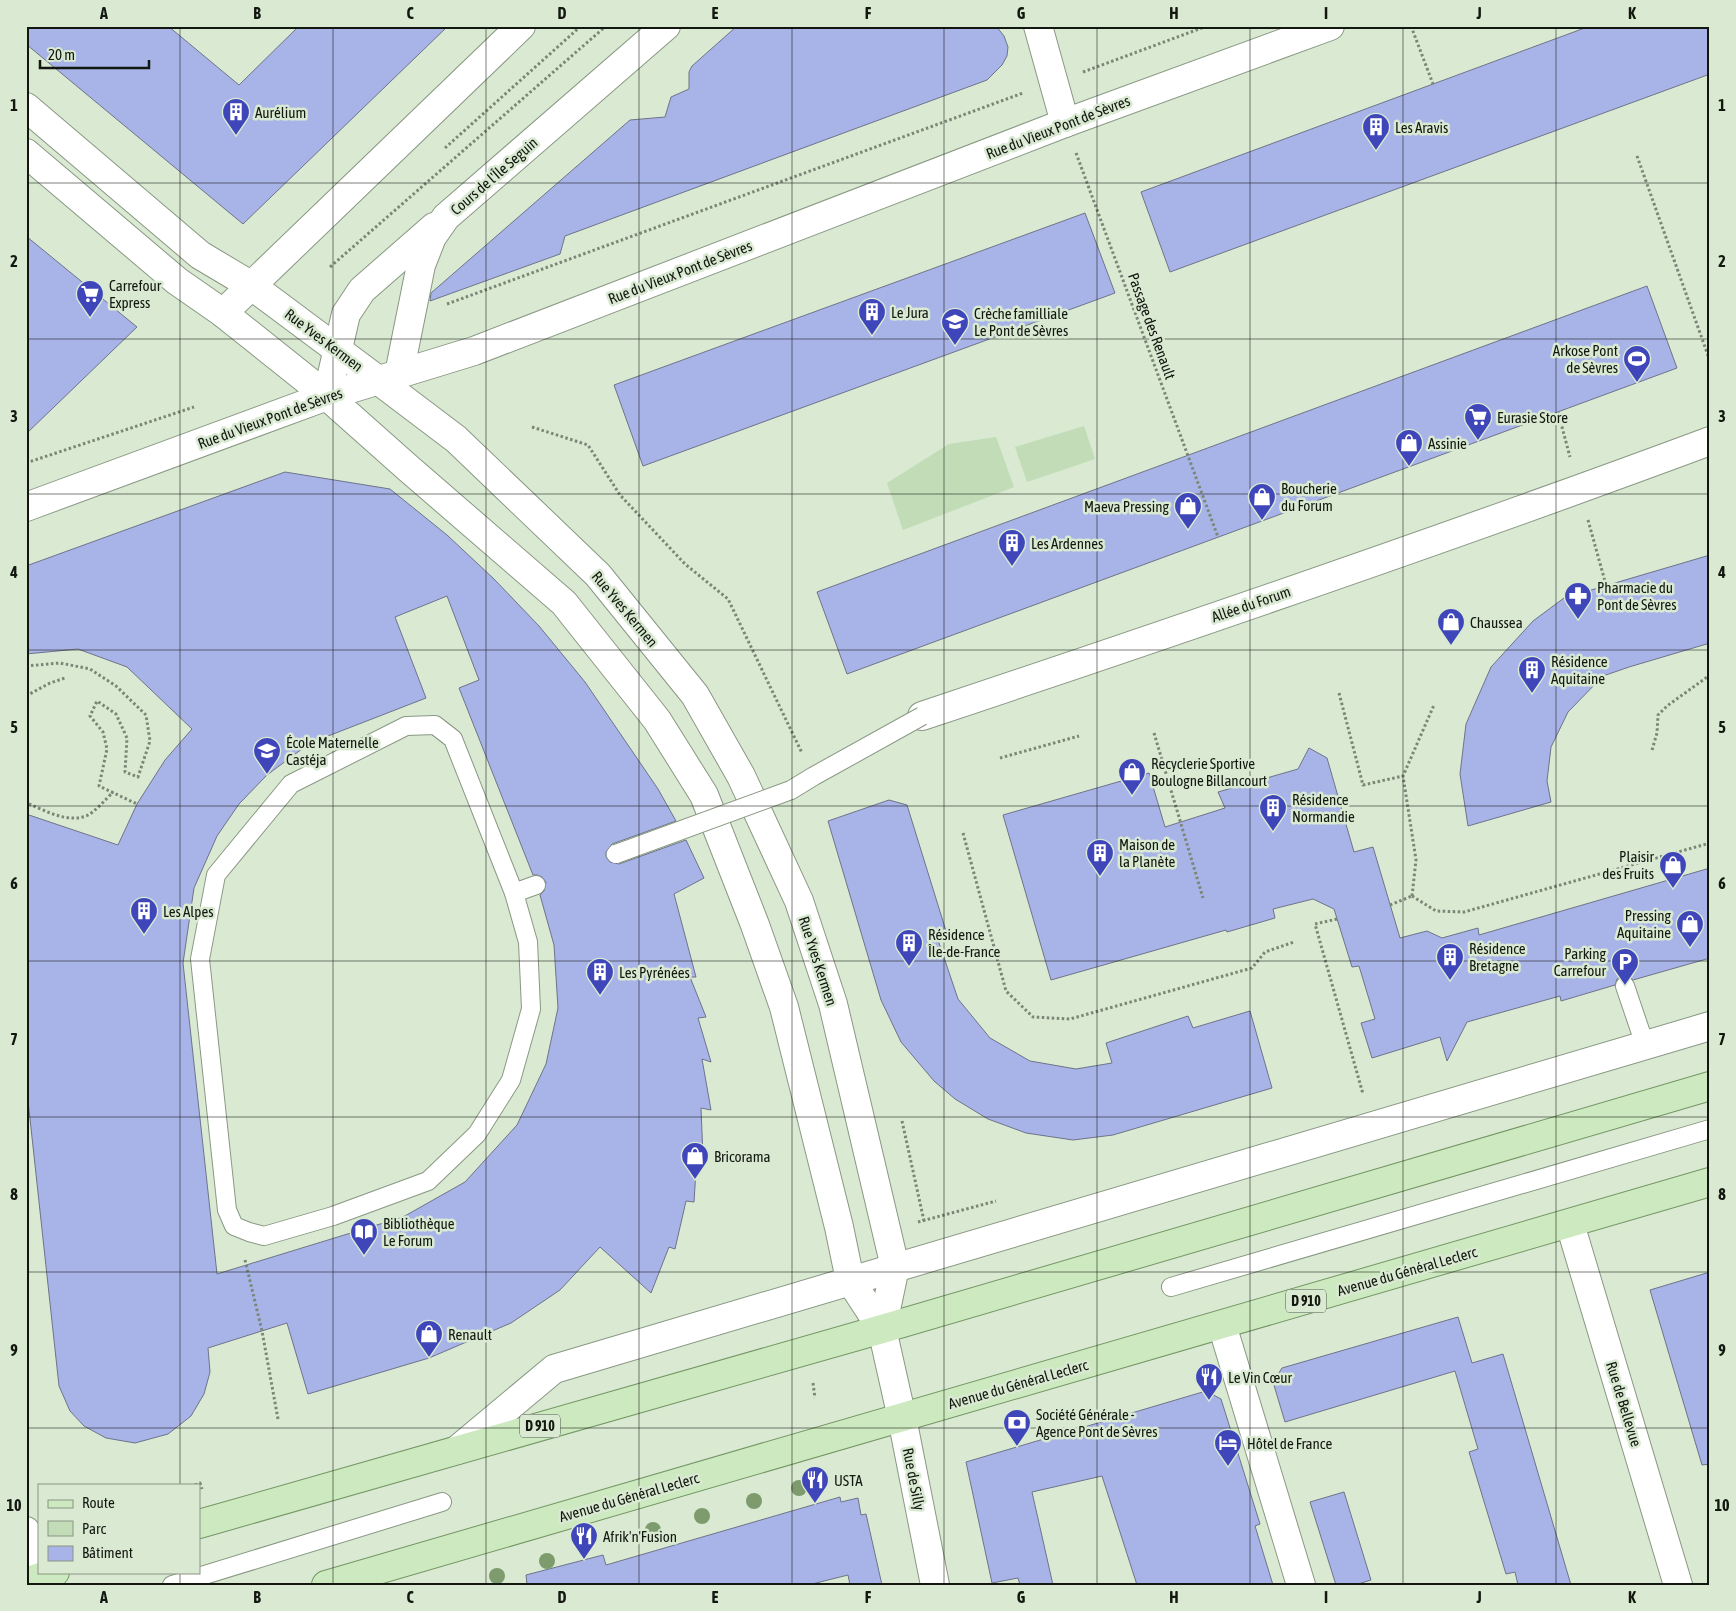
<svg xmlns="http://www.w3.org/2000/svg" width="1736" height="1611" font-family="'Asap Condensed',sans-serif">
	<rect width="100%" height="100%" fill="#d9e9d2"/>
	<!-- green -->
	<g fill="#c1dcb6">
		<path d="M1084,426L1095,459L1027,482L1015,447Z"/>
		<path d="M996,437L1014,487L903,530L887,483L949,444Z"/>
	</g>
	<!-- building -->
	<g fill="#a8b4e8" stroke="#6e7389" fill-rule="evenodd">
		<path d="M26,26H168L239,85L299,26H448L243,224L26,44Z"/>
		<path d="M737,26H996L1004,36L1008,47L1007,56L1002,65L987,80L565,236L560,254L430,301L431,293L630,120L665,117L671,97L689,89V72L692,66Z"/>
		<path d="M1590,26H1710V74L1170,272L1141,192Z"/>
		<path d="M1085,213L1115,293L643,466L614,385Z"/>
		<path d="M26,236L137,327L26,434Z"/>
		<path d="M1647,286L1677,368L847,674L817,592Z"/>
		<path d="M285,472L390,489L447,535L494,579L539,626L585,682L658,789L676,821L612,844L606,852V857L610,862L619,864L686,840L704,878L674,894L696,977H690L706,1017L698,1018L711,1062L702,1059L711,1110L701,1108L703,1157L697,1154L694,1202L686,1201L675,1249L669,1247L651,1293L600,1247L560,1290L511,1323L429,1358L308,1394L287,1323L208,1348L210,1372L204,1394L191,1416L168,1434L135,1443L106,1438L84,1426L70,1411L59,1386L26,1082V814L118,845L137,804L165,760L192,729L127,667L78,649L26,654V566ZM447,596L479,680L459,688L533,875H537L542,877L546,882L544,891L540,895L554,945L558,1008L546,1064L517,1125L465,1182L403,1217L217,1274L183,963L194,888L217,836L239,804L267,775L310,743L426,698L395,617Z"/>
		<path d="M1710,555V643L1629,667L1603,676L1568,712L1551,747L1547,781L1551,802L1468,826L1460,774L1466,724L1491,667L1533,621L1564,598Z"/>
		<path d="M1309,748L1327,758L1354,852L1373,847L1400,938L1427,931L1442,938L1478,928L1479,935L1710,868V958L1633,980L1628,976H1622L1617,979L1615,985L1561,1001L1560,996L1467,1022L1447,1061L1440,1037L1372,1058L1361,1023L1375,1019L1359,966L1352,967L1334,909L1313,899L1273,909L1275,918L1227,932L1226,930L1051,980L1003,815L1149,773L1165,827L1225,808L1218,792L1298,769Z"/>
		<path d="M889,800L907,805L946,931L936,934L958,999L990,1038L1030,1061L1076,1069L1112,1063L1106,1043L1188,1016L1193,1028L1250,1011L1272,1088L1113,1135L1073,1140L1026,1133L988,1119L955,1099L934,1081L901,1042L881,1000L828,821Z"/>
		<path d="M1710,1272V1464L1702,1465L1650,1290Z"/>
		<path d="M1458,1317L1472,1363L1503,1354L1571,1585H1518L1515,1572L1506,1574L1469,1452L1478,1449L1455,1371L1285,1422L1273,1382L1282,1368Z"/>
		<path d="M1206,1391L1221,1399L1260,1524L1255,1526L1273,1585H1137L1102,1476L1032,1492L1053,1585H1020L1018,1578L992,1583L966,1462Z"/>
		<path d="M1344,1492L1371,1580L1355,1585H1336L1310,1502Z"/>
		<path d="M840,1497L841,1502L858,1498L861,1515L866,1514L882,1585H850L848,1575L808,1585H527L526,1575L603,1555L606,1565Z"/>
	</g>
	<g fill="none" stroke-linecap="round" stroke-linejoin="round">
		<defs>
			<g id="lane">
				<path d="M435,725L453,739L514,893L528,942L531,1009L511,1080L477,1134L428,1181L333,1216L264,1236L249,1232L234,1226L227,1210L200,959L216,875L291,784L406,726Z"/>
				<path d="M514,893L536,885"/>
				<path d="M1625,986L1645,1045"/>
				<path d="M1171,1287L1710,1129"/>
				<path d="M172,1585L442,1502"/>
			</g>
			<g id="street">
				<path d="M1038,26L1065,123"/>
				<path d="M26,107L200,255L252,286L378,380"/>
				<path d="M26,153L177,281L223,313L327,396"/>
				<path d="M223,313L521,26"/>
				<path d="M399,374L421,265L432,237L446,217L666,26"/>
				<path d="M327,396L346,314L362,290L434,227"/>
				<path d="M26,507L327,396L474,351L1065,123L1330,26"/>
				<path d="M922,716C1186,628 1449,538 1710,441"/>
				<path d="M1570,1224L1678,1585"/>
				<path d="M1222,1325L1301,1585"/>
				<path d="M457,1450L554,1369L1710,1026"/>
				<path d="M26,1531L27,1582"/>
			</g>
			<g id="secondary">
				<path d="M378,380L456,439L598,575L695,695L741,776L799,901L833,1004L895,1267L882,1329"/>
				<path d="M327,396L408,468L564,603L657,720L704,795L755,925L784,1007L839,1227L850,1280L882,1329L902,1418L935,1585"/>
			</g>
			<g id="primary">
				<path d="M199,1524L882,1329L1710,1086"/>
				<path d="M26,1582L55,1572"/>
				<path d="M326,1585L1710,1182"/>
			</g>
		</defs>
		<!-- lane casing -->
		<use href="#lane" stroke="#899883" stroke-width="20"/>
		<!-- street casing -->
		<use href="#street" stroke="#899883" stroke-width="30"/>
		<!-- secondary casing -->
		<use href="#secondary" stroke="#899883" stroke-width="30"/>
		<!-- primary casing -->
		<use href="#primary" stroke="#759665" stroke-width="30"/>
		<!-- path -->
		<g stroke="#7b8676" stroke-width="3" stroke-dasharray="2.5 2.5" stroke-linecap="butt">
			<path d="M1411,26L1433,84"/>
			<path d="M1083,72L1207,26"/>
			<path d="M445,148L581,26"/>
			<path d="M1076,153L1218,537"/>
			<path d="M1637,156L1710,361"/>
			<path d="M330,267L606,26"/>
			<path d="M447,304L1023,93"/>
			<path d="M1558,412L1570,457"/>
			<path d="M532,427L588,445L620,495L685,564L728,599L802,753"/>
			<path d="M26,463L194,407"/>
			<path d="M1588,520L1606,585"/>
			<path d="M26,666L60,663L90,669L116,686L146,715L150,741L138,777L125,772L127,738L116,714L97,701L90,716L103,732L107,749L99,786L137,804"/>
			<path d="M1339,693L1363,785L1403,776"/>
			<path d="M26,696L50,683L65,678"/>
			<path d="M1154,733L1203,898"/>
			<path d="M1652,750L1657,733L1658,715L1667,706L1710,675"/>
			<path d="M1000,758L1079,736"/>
			<path d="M26,800L29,804C46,811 67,823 86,816C94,813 106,799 113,792"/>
			<path d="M963,833L1006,991L1033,1017L1070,1019L1252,968L1265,952L1294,942"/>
			<path d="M1412,896L1436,911L1464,912L1710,843"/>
			<path d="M1412,896L1416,860L1403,776L1434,705"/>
			<path d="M1390,905L1412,896"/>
			<path d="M1337,919L1315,924L1363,1094"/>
			<path d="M1709,958L1710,959"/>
			<path d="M902,1121L924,1221"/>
			<path d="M918,1222L996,1201"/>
			<path d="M245,1260L262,1331L278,1419"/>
			<path d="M813,1383L815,1398"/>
			<path d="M195,1485L200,1483L202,1489"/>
		</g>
		<!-- lane -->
		<use href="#lane" stroke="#fff" stroke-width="18"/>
		<!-- street -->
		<use href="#street" stroke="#fff" stroke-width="28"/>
		<!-- secondary -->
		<use href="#secondary" stroke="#fff" stroke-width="28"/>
		<!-- primary -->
		<use href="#primary" stroke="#cce9bf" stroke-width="28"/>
		<defs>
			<path id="lane-bridge" d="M616,854L791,790L814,776L922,716"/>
		</defs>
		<!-- lane-bridge casing -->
		<use href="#lane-bridge" stroke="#899883" stroke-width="20" stroke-linecap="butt"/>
		<!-- lane-bridge -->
		<use href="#lane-bridge" stroke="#fff" stroke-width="18"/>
	</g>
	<!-- trees -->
	<g fill="#7d9b6d">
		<circle cx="799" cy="1488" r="8"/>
		<circle cx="754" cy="1501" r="8"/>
		<circle cx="702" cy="1516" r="8"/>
		<circle cx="653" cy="1530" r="8"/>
		<circle cx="547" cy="1561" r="8"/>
		<circle cx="497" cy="1576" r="8"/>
	</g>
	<!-- grid -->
	<path fill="none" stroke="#12170f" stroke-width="1" stroke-opacity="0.55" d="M180,26V1485M333,26V1585M486,26V1585M639,26V1585M792,26V1585M944,26V1585M1097,26V1585M1250,26V1585M1403,26V1585M1556,26V1585M26,183H1710M26,339H1710M26,494H1710M26,650H1710M26,806H1710M26,961H1710M26,1117H1710M26,1272H1710M26,1428H1710M180,1572V1585"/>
	<!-- icons -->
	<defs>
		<symbol id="building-pin" viewBox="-11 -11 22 30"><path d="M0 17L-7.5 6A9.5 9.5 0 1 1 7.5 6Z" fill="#3f46ba" stroke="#d9e9d2"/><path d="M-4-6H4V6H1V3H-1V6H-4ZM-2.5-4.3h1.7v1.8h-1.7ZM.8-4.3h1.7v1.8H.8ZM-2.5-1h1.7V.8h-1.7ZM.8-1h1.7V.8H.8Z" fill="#fff"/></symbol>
		<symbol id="supermarket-pin" viewBox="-11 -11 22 30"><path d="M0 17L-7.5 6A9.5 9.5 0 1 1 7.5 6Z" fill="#3f46ba" stroke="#d9e9d2"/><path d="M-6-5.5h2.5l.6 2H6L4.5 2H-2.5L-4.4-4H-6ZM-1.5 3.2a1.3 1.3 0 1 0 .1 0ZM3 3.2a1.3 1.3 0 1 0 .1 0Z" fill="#fff"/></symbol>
		<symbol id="school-pin" viewBox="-11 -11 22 30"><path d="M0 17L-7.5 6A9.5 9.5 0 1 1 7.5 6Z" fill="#3f46ba" stroke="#d9e9d2"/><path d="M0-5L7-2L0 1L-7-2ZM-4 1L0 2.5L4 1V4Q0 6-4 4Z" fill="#fff"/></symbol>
		<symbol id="stadium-pin" viewBox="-11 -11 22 30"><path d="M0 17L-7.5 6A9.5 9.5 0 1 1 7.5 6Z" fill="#3f46ba" stroke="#d9e9d2"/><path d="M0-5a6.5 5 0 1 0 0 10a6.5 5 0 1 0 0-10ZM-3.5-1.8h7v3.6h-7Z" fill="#fff"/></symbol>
		<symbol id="shop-pin" viewBox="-11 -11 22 30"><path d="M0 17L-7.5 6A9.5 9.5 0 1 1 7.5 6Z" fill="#3f46ba" stroke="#d9e9d2"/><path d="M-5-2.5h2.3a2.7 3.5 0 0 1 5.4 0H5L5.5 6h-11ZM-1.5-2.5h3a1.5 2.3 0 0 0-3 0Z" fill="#fff"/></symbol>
		<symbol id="pharmacy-pin" viewBox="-11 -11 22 30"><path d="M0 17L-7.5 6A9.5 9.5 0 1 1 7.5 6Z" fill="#3f46ba" stroke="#d9e9d2"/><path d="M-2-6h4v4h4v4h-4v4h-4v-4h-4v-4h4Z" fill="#fff"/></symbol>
		<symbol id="parking-pin" viewBox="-11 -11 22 30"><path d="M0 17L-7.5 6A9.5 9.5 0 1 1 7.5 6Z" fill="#3f46ba" stroke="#d9e9d2"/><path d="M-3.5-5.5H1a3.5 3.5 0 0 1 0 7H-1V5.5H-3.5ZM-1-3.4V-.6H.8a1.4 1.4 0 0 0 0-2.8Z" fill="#fff"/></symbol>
		<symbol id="library-pin" viewBox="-11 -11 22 30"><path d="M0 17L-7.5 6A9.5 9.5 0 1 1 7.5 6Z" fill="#3f46ba" stroke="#d9e9d2"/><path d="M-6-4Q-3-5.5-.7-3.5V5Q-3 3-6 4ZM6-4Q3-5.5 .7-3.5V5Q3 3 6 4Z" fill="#fff"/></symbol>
		<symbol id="restaurant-pin" viewBox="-11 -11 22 30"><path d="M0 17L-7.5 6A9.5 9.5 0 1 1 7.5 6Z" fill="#3f46ba" stroke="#d9e9d2"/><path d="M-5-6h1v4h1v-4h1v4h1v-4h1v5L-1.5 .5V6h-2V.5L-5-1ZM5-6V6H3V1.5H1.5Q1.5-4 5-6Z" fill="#fff"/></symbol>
		<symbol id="bank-pin" viewBox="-11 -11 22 30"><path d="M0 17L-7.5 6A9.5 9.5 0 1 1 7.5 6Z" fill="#3f46ba" stroke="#d9e9d2"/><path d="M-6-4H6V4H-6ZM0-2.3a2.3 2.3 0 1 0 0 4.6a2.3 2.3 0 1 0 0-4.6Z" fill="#fff"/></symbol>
		<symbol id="hotel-pin" viewBox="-11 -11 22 30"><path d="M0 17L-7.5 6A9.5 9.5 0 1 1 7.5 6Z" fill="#3f46ba" stroke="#d9e9d2"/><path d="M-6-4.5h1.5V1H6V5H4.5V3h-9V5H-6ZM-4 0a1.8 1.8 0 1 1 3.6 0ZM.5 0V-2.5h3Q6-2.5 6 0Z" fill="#fff"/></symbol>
	</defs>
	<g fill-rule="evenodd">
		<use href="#building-pin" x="220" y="96" width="32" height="43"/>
		<use href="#building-pin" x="1360" y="111" width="32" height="43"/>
		<use href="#supermarket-pin" x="74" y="278" width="32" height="43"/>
		<use href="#building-pin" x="856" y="296" width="32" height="43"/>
		<use href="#school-pin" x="939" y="306" width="32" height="43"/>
		<use href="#stadium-pin" x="1621" y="343" width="32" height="43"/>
		<use href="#supermarket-pin" x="1462" y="401" width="32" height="43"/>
		<use href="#shop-pin" x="1393" y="427" width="32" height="43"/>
		<use href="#shop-pin" x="1246" y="481" width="32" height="43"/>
		<use href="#shop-pin" x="1172" y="490" width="32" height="43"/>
		<use href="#building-pin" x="996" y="527" width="32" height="43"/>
		<use href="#pharmacy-pin" x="1562" y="580" width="32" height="43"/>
		<use href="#shop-pin" x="1435" y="606" width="32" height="43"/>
		<use href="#building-pin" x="1516" y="654" width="32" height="43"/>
		<use href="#school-pin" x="251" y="735" width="32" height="43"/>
		<use href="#shop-pin" x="1116" y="756" width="32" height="43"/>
		<use href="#building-pin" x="1257" y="792" width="32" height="43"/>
		<use href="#building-pin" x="1084" y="837" width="32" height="43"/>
		<use href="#shop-pin" x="1657" y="849" width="32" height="43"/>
		<use href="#building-pin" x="128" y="895" width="32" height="43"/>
		<use href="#shop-pin" x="1674" y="908" width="32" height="43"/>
		<use href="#building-pin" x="893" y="927" width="32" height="43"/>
		<use href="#building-pin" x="1434" y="941" width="32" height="43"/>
		<use href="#parking-pin" x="1609" y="946" width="32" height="43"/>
		<use href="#building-pin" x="584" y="956" width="32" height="43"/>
		<use href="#shop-pin" x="679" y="1140" width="32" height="43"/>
		<use href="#library-pin" x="348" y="1216" width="32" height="43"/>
		<use href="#shop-pin" x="413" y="1318" width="32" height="43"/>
		<use href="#restaurant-pin" x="1193" y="1361" width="32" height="43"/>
		<use href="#bank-pin" x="1001" y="1407" width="32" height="43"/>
		<use href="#hotel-pin" x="1212" y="1427" width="32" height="43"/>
		<use href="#restaurant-pin" x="799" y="1464" width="32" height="43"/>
		<use href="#restaurant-pin" x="568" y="1520" width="32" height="43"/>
	</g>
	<g text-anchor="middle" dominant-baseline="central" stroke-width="5" stroke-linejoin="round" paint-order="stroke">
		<!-- shield labels -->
		<g fill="#d9e9d2" stroke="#4e564a" stroke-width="1">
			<rect x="1286" y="1289.5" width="40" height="23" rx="4"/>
			<rect x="520" y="1414.5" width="40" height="23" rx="4"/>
		</g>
		<g font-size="14" font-weight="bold" fill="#12170f">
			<text x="1306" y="1301">D 910</text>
			<text x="540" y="1426">D 910</text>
		</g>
		<!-- poi labels -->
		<g font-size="15" fill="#12170f" stroke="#d9e9d2" text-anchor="start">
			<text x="255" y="112">Aurélium</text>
			<text x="1395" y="127">Les Aravis</text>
			<text x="109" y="285">Carrefour<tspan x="109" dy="17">Express</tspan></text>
			<text x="891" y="312">Le Jura</text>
			<text x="974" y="313">Crèche familliale<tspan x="974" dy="17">Le Pont de Sèvres</tspan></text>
			<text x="1618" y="350" text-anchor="end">Arkose Pont<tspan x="1618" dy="17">de Sèvres</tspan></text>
			<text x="1497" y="417">Eurasie Store</text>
			<text x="1428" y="443">Assinie</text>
			<text x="1281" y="488">Boucherie<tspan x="1281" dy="17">du Forum</tspan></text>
			<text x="1169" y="506" text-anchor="end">Maeva Pressing</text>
			<text x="1031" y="543">Les Ardennes</text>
			<text x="1597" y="587">Pharmacie du<tspan x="1597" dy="17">Pont de Sèvres</tspan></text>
			<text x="1470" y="622">Chaussea</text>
			<text x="1551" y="661">Résidence<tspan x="1551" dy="17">Aquitaine</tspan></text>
			<text x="286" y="742">École Maternelle<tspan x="286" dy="17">Castéja</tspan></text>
			<text x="1151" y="763">Recyclerie Sportive<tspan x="1151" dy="17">Boulogne Billancourt</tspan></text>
			<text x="1292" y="799">Résidence<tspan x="1292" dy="17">Normandie</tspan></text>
			<text x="1119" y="844">Maison de<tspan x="1119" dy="17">la Planète</tspan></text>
			<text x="1654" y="856" text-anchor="end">Plaisir<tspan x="1654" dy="17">des Fruits</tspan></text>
			<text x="163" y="911">Les Alpes</text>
			<text x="1671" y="915" text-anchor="end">Pressing<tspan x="1671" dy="17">Aquitaine</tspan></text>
			<text x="928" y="934">Résidence<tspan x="928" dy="17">Île-de-France</tspan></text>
			<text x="1469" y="948">Résidence<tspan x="1469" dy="17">Bretagne</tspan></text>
			<text x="1606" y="953" text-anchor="end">Parking<tspan x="1606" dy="17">Carrefour</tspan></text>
			<text x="619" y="972">Les Pyrénées</text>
			<text x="714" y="1156">Bricorama</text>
			<text x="383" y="1223">Bibliothèque<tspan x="383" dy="17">Le Forum</tspan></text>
			<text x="448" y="1334">Renault</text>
			<text x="1228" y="1377">Le Vin Cœur</text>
			<text x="1036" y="1414">Société Générale -<tspan x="1036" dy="17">Agence Pont de Sèvres</tspan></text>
			<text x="1247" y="1443">Hôtel de France</text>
			<text x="834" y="1480">USTA</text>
			<text x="603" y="1536">Afrik'n'Fusion</text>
		</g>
		<!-- street labels -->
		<g font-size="15" fill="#12170f" stroke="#d9e9d2">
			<text transform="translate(1058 127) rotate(-21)">Rue du Vieux Pont de Sèvres</text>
			<text transform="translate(494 176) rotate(-41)">Cours de l'Île Seguin</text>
			<text transform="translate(680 272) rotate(-21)">Rue du Vieux Pont de Sèvres</text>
			<text transform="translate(1152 326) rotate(70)">Passage des Renault</text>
			<text transform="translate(324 340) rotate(37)">Rue Yves Kermen</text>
			<text transform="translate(270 418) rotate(-20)">Rue du Vieux Pont de Sèvres</text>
			<text transform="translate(1251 604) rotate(-19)">Allée du Forum</text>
			<text transform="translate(625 609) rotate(50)">Rue Yves Kermen</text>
			<text transform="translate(818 961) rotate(72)">Rue Yves Kermen</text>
			<text transform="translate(1407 1271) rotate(-16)">Avenue du Général Leclerc</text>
			<text transform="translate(1018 1384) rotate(-16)">Avenue du Général Leclerc</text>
			<text transform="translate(1624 1404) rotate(73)">Rue de Bellevue</text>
			<text transform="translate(914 1479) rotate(79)">Rue de Silly</text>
			<text transform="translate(629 1497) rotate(-16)">Avenue du Général Leclerc</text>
		</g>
	</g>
	<!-- border -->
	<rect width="1736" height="1611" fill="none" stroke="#d9e9d2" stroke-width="55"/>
	<!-- legend -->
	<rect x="38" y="1484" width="162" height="90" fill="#d9e9d2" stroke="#899584"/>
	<rect x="48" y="1500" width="25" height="8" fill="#cce9bf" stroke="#899584"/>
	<text x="82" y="1508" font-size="15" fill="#12170f">Route</text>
	<rect x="48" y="1521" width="25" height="15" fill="#c1dcb6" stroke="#899584"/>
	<text x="82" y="1534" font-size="15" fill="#12170f">Parc</text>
	<rect x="48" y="1546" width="25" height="15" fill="#a8b4e8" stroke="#899584"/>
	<text x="82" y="1558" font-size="15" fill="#12170f">Bâtiment</text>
	<!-- scale -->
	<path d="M40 60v8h109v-8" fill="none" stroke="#12170f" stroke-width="2.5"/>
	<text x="48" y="60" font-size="15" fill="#12170f" stroke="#d9e9d2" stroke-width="4" paint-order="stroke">20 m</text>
	<rect x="28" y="28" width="1680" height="1556" fill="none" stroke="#12170f" stroke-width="2"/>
	<g font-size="16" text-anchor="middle" font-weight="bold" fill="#12170f">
		<text x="104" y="19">A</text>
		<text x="257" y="19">B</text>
		<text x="410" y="19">C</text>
		<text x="562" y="19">D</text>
		<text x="715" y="19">E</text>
		<text x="868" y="19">F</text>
		<text x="1021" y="19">G</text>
		<text x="1174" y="19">H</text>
		<text x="1326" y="19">I</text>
		<text x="1479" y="19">J</text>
		<text x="1632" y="19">K</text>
		<text x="14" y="111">1</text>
		<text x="1722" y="111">1</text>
		<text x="14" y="267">2</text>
		<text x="1722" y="267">2</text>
		<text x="14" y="422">3</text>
		<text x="1722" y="422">3</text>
		<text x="14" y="578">4</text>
		<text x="1722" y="578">4</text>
		<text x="14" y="733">5</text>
		<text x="1722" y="733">5</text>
		<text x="14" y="889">6</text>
		<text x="1722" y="889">6</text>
		<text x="14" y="1045">7</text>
		<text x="1722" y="1045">7</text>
		<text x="14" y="1200">8</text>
		<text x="1722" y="1200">8</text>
		<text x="14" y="1356">9</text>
		<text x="1722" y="1356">9</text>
		<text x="14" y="1511">10</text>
		<text x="1722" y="1511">10</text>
		<text x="104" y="1603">A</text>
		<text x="257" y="1603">B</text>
		<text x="410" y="1603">C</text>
		<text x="562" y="1603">D</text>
		<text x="715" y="1603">E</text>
		<text x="868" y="1603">F</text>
		<text x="1021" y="1603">G</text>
		<text x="1174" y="1603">H</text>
		<text x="1326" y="1603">I</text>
		<text x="1479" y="1603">J</text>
		<text x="1632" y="1603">K</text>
	</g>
</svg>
